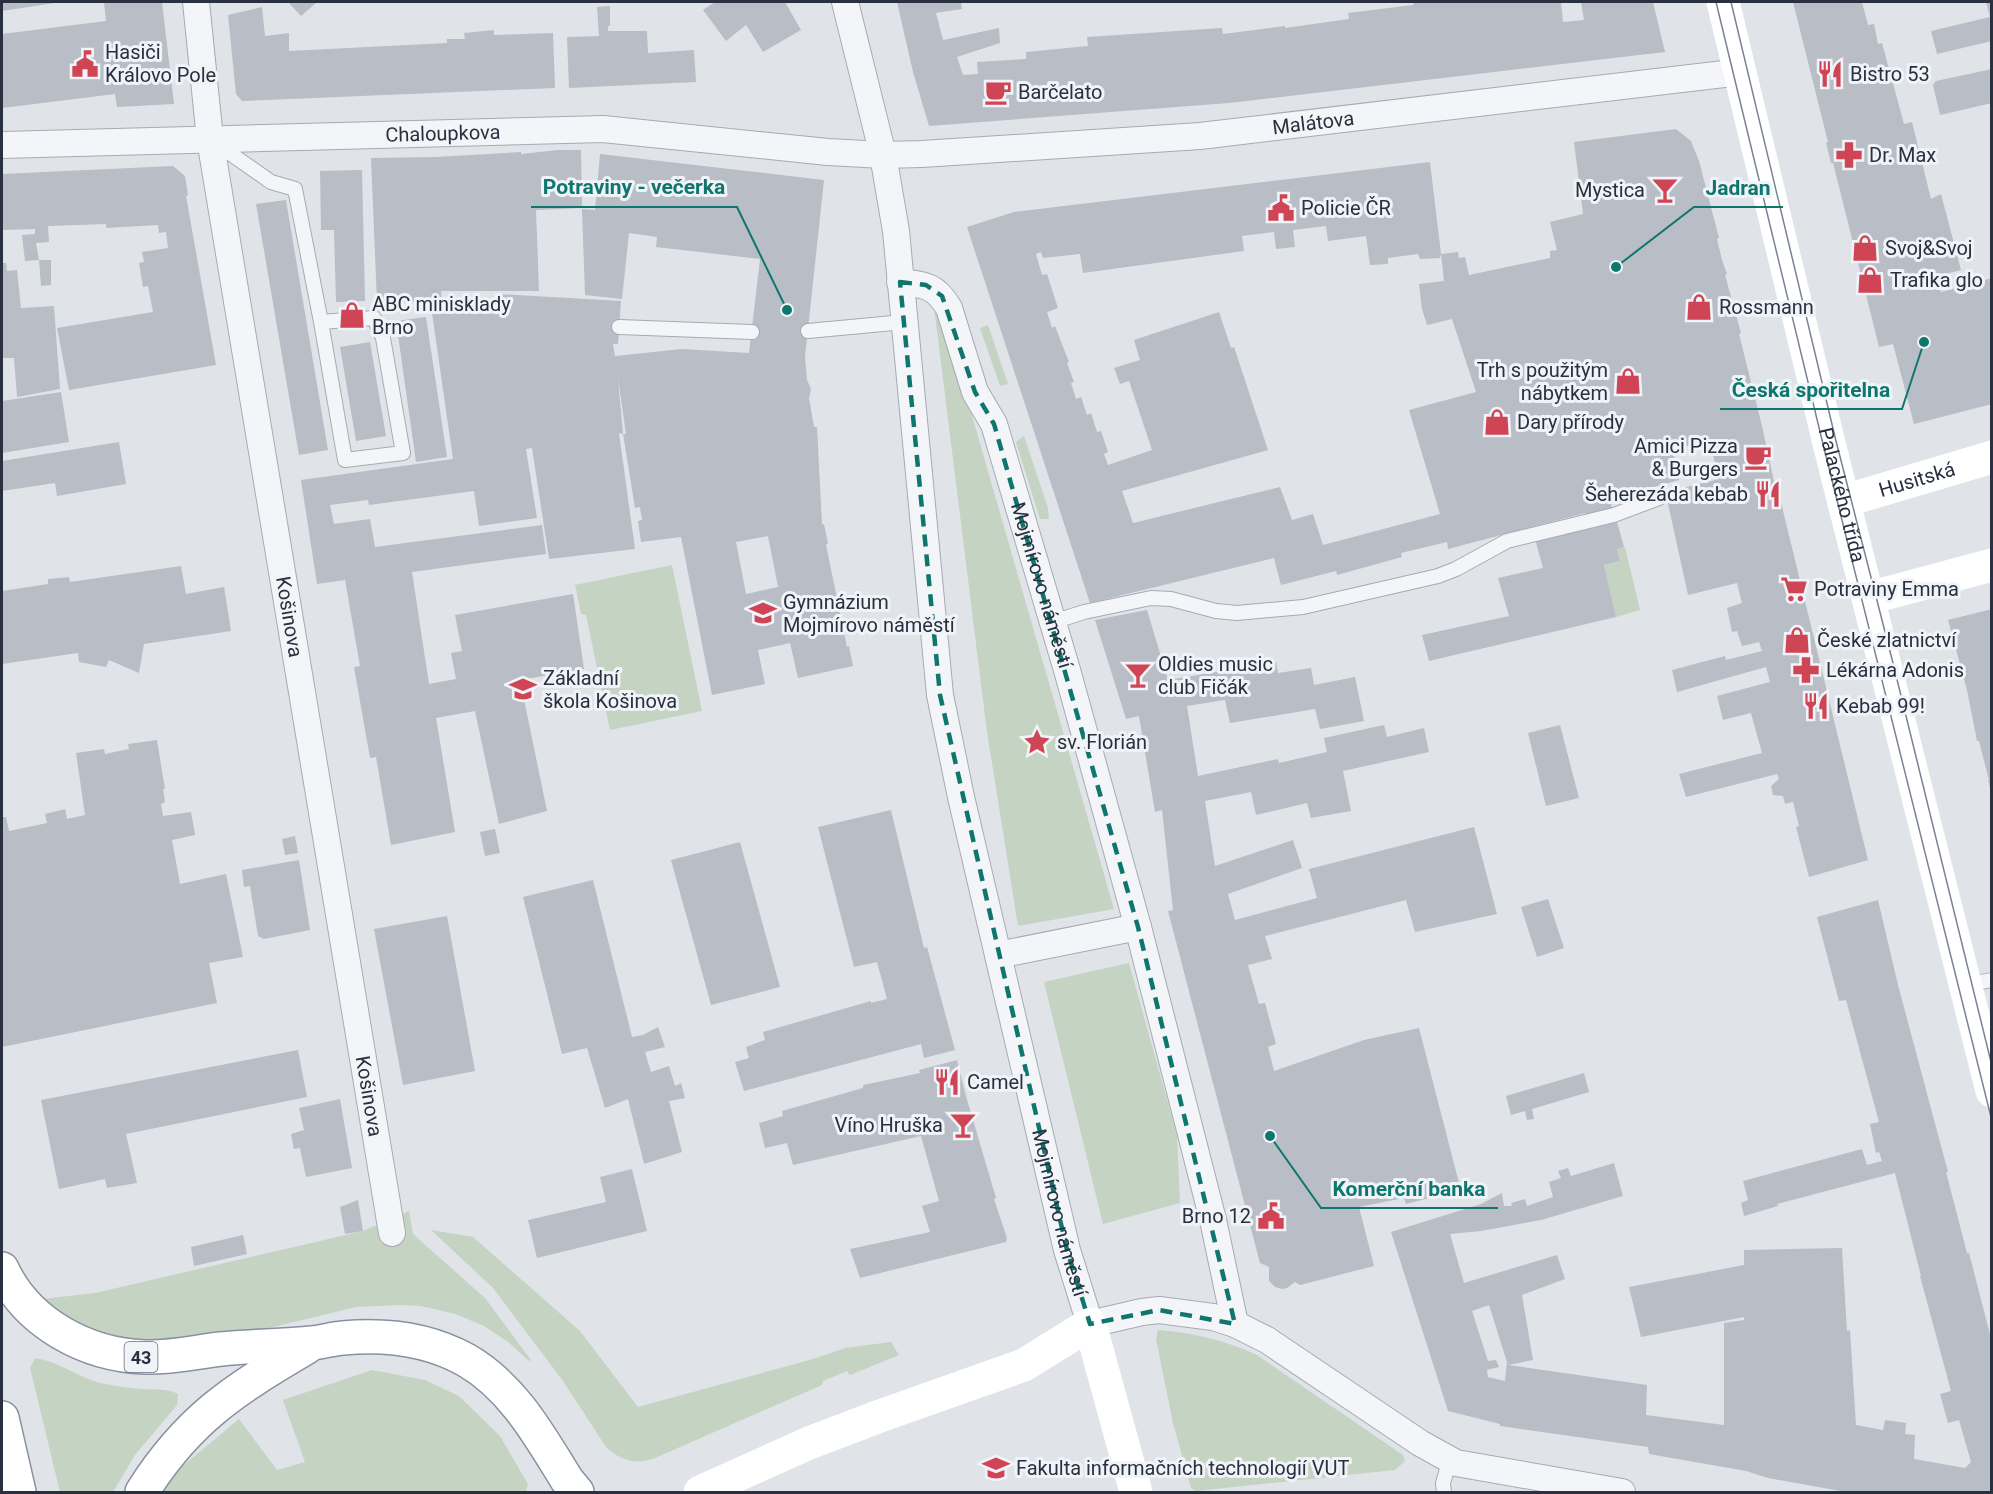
<svg xmlns="http://www.w3.org/2000/svg" width="1993" height="1494" font-family="Roboto,sans-serif">
	<rect width="100%" height="100%" fill="#e0e4e9"/>
	<!-- green -->
	<g fill="#c5d3c2">
		<path d="M934,307L941,313L952,346L1114,909L1018,926L987,732Z"/>
		<path d="M988,325L1008,384L1000,386L980,328Z"/>
		<path d="M1024,436L1048,508L1049,519H1040L1016,442Z"/>
		<path d="M1625,547L1640,610L1616,617L1604,565L1620,561L1617,549Z"/>
		<path d="M672,565L702,711L610,730L586,615L581,614L575,585Z"/>
		<path d="M1129,963L1177,1135L1180,1203L1103,1224L1044,982Z"/>
		<path d="M409,1211L413,1234L485,1298L531,1360L529,1361L508,1342L484,1326L455,1314L421,1306L400,1305L356,1307L265,1329L216,1337L134,1344L83,1330L42,1299L95,1293L363,1231Z"/>
		<path d="M431,1230L473,1237L580,1331L638,1407L813,1359L845,1348L891,1342L899,1355L850,1375L847,1371L823,1381L822,1385L655,1458C636,1465 621,1461 606,1447L563,1381L493,1288Z"/>
		<path d="M1158,1330C1193,1333 1225,1340 1257,1355L1403,1455L1405,1461L1395,1470L1196,1491L1191,1488L1173,1423L1156,1339Z"/>
		<path d="M35,1358C58,1361 78,1377 100,1383C114,1386 128,1388 142,1389C155,1390 166,1388 178,1394L177,1405L135,1455L113,1492H60L30,1368Z"/>
		<path d="M372,1370L425,1380L459,1396L500,1436L528,1484L526,1492H158L167,1479L239,1419L277,1470L305,1462L283,1400Z"/>
	</g>
	<!-- building -->
	<g fill="#b8bdc6" fill-rule="evenodd">
		<path d="M2,2H55V3L2,11Z"/>
		<path d="M104,2H162L174,104L117,107L115,94L2,108V34L106,21Z"/>
		<path d="M288,2H317L301,16Z"/>
		<path d="M715,2H785L801,30L763,52L746,25L726,41L703,10Z"/>
		<path d="M897,2H961L962,9L936,13L943,40L999,28L1000,43L957,57L963,75L978,74L977,62L1026,59V52L1088,46L1087,37L1222,28L1223,34L1285,26V28L1349,19L1348,13L1413,5L1414,3L1421,2H1561L1563,22L1584,20L1581,2H1653L1665,52L1229,103L929,126L913,72Z"/>
		<path d="M1793,2H1862L1868,25L1874,24L1878,44L1882,43L1904,124L1912,122L1931,199L1941,194L1961,270L1937,276L1941,292L1992,278V404L1914,424L1893,344L1879,347L1833,163H1831L1826,143L1828,142Z"/>
		<path d="M1986,2H1992V41L1937,54L1931,31L1990,17Z"/>
		<path d="M610,6V26H608V31H647L648,53L694,50L696,82L569,88L567,37L599,36L597,7Z"/>
		<path d="M262,7L265,36L289,33V51L447,43V39H465L464,33L494,30V35L553,33L555,88L242,101L236,94L228,15Z"/>
		<path d="M1992,69V103L1940,115L1933,85L1936,81Z"/>
		<path d="M1676,129L1691,141L1699,161L1719,238L1717,239L1722,260L1727,274L1725,275L1741,333L1739,334L1762,426L1775,486H1777L1868,860L1809,877L1796,827L1799,826L1793,802L1785,804L1783,796L1773,795L1771,786L1779,779L1777,774L1686,797L1679,774L1762,753L1751,713L1723,720L1717,696L1770,682L1766,667L1677,692L1672,670L1725,656L1726,660L1762,651L1759,642L1742,646L1737,631L1732,632L1727,608L1742,603L1737,583L1688,595L1667,499L1683,493L1682,488L1719,479L1709,440L1673,450L1679,480L1610,499L1612,508L1585,516V513L1448,549L1447,542L1401,553L1402,557L1337,575L1336,571L1281,585L1274,558L1090,603L967,227L1014,212L1430,162L1441,254L1458,252L1459,258L1465,257L1469,275L1550,258V251L1557,250L1550,222L1583,214L1574,142ZM1326,226L1328,241L1366,236L1370,265L1388,264V258L1418,254L1420,259L1440,258L1441,254L1444,281L1419,284L1422,309L1427,325L1452,319L1476,392L1409,410L1440,514L1323,545L1313,514L1292,520L1280,487L1133,523L1122,491L1268,450L1234,347L1231,348L1219,312L1134,340L1140,360L1114,368L1120,384L1129,381L1152,450L1108,465L1104,454L1108,452L1101,431L1097,432L1091,413L1087,415L1081,397L1076,399L1071,383L1074,382L1067,363L1069,362L1055,326L1052,328L1047,312L1058,308L1047,274L1042,275L1036,254L1041,252L1043,258L1080,254L1083,273L1244,251L1242,236L1274,232L1276,249L1295,247L1293,230Z"/>
		<path d="M558,150H581L582,208L536,210L539,291H441L442,302H377L371,158L436,157L521,152V154Z"/>
		<path d="M600,154L824,180L805,357L807,380L811,389L809,398L814,427H817L822,525L824,524L828,543L826,545L847,647L849,646L853,666L798,678L790,643L758,650L765,684L712,695L681,537L641,542L638,521L642,520L640,507L635,508L623,434H626L618,378L623,434L619,433L635,549L549,559L532,448L526,449L537,518L479,526L474,491L369,505L368,500L330,505L334,524L370,519L375,547L542,525L546,554L412,572L429,684L456,679L451,653L462,651L455,615L573,594L584,669L520,680L547,811L499,824L475,711L436,718L455,832L391,845L376,757L370,758L354,667L360,666L345,580L317,584L301,480L453,459L432,313L497,303L498,294L621,301L618,344H613L615,356L682,349L749,353L760,259L656,247L657,237L629,233L622,299L585,295L582,209L595,210ZM768,536L778,587L746,594L736,542Z"/>
		<path d="M173,166L185,176L188,195L186,196L216,365L69,390L57,328L153,312L148,286L143,287L139,263L144,262L142,252L168,248L166,232L159,233L158,225L106,228V224L48,226L49,242L36,243L39,260H51V285L41,286L39,260L25,261L22,235L35,234V229L2,230V174Z"/>
		<path d="M362,170L365,301L336,302L334,230H321L320,171Z"/>
		<path d="M286,200L328,450L299,455L256,204Z"/>
		<path d="M2,263H6L7,271L17,270L21,308L54,306L60,389L17,397L14,358H2Z"/>
		<path d="M426,317L447,457L416,462L396,321Z"/>
		<path d="M370,342L386,436L356,441L340,347Z"/>
		<path d="M61,392L69,442L2,453V401Z"/>
		<path d="M119,442L126,484L57,496L55,483L2,491V461Z"/>
		<path d="M1617,522L1624,547L1617,549L1620,561L1604,565L1616,617L1429,661L1422,635L1509,616L1498,578L1543,568L1535,539L1593,524L1594,528Z"/>
		<path d="M181,566L186,594L224,587L231,631L144,644L139,673L109,660L106,667L79,662L78,653L2,664V591L48,584V579L69,577L70,582Z"/>
		<path d="M1992,609V792H1991L1988,780H1989L1979,741H1977L1967,690L1948,620Z"/>
		<path d="M1147,610L1168,680L1276,662L1278,673L1311,668L1314,685L1355,677L1364,721L1320,729L1315,709L1230,723L1225,700L1187,706L1198,776L1278,759L1279,763L1327,752L1324,738L1384,725L1387,737L1424,728L1429,752L1343,771L1351,811L1311,818L1307,803L1256,815L1251,792L1205,801L1215,866L1293,840L1302,868L1228,894L1235,920L1317,898L1309,869L1474,827L1497,914L1415,932L1406,900L1265,936L1272,959L1248,965L1259,1004L1265,1003L1276,1044L1268,1047L1274,1071L1364,1040L1419,1028L1459,1183L1432,1191L1433,1197L1406,1204L1404,1198L1359,1207L1374,1266L1300,1285L1295,1282L1287,1288L1282,1289L1275,1287L1269,1281V1267L1260,1263L1168,911L1173,910L1162,810L1155,812L1139,716L1126,719L1095,620Z"/>
		<path d="M1560,725L1579,798L1546,806L1528,733Z"/>
		<path d="M157,740L165,789H163L165,802L161,804L163,816L191,812L195,835L172,840L180,884L226,874L243,957L209,963L217,1003L2,1047V817H6L9,831L47,823L45,814L65,809L67,819L85,815L76,753L104,749L105,754L129,749L128,744Z"/>
		<path d="M891,810L924,948L927,947L955,1050L924,1058L921,1044L744,1091L735,1062L749,1058L746,1047L765,1040L763,1032L871,1001V1003L887,999L877,962L854,967L818,827Z"/>
		<path d="M495,829L500,853L485,856L480,832Z"/>
		<path d="M295,836L298,853L285,855L282,839Z"/>
		<path d="M740,842L780,987L711,1005L671,860Z"/>
		<path d="M299,860L310,930L264,939L258,936L250,886L244,887L242,870Z"/>
		<path d="M593,880L632,1037L643,1035L658,1027L665,1047L645,1052L651,1072L669,1066L675,1086L681,1083L685,1098L669,1101L682,1152L644,1164L628,1099L605,1108L587,1048L562,1054L523,897Z"/>
		<path d="M1548,899L1564,948L1537,957L1521,907Z"/>
		<path d="M1878,900L1898,985L1948,1172H1946L1967,1253H1969L1992,1342V1492H1846L1768,1478L1746,1471L1649,1454L1648,1447L1500,1426V1424L1448,1411L1391,1232L1481,1204L1502,1193L1504,1206H1512L1511,1203L1525,1199L1527,1206L1553,1197L1549,1182L1561,1178L1558,1171L1568,1168L1571,1176L1614,1163L1623,1196L1541,1220L1481,1231L1450,1234L1464,1283L1557,1255L1565,1279L1522,1295L1533,1360L1508,1365L1647,1385L1646,1415L1724,1425V1323L1744,1320V1317L1641,1337L1629,1287L1744,1265V1250L1842,1248L1847,1331L1850,1330L1856,1425L1883,1430L1885,1420L1906,1423L1905,1434L1915,1435L1914,1459L1965,1468L1971,1462L1959,1420L1948,1423L1940,1394L1951,1391L1920,1276H1921L1895,1173L1777,1204L1778,1206L1744,1216L1741,1203L1748,1200L1743,1181L1862,1149L1867,1165L1882,1161L1879,1152L1876,1153L1870,1124L1879,1122L1846,1000L1839,1001L1817,917ZM1489,1305L1507,1362L1505,1381L1488,1377L1487,1370L1499,1367L1496,1360L1488,1361L1472,1311Z"/>
		<path d="M447,916L475,1071L403,1085L374,929Z"/>
		<path d="M298,1050L307,1097L126,1134L137,1183L107,1188L105,1179L59,1189L41,1100Z"/>
		<path d="M957,1060L966,1096L996,1198L994,1199L1007,1238L1006,1242L860,1278L850,1249L930,1232L922,1206L939,1201L921,1136L793,1165L787,1143L765,1148L759,1123L783,1116L782,1111L863,1088V1085L920,1073L919,1070Z"/>
		<path d="M1584,1073L1589,1092L1532,1109L1534,1119L1527,1120L1525,1111L1511,1115L1506,1096Z"/>
		<path d="M340,1099L352,1168L306,1177L300,1148L294,1149L291,1134L304,1130L299,1108Z"/>
		<path d="M632,1169L647,1231L537,1258L528,1220L606,1202L600,1177Z"/>
		<path d="M358,1200L363,1231L345,1234L340,1207Z"/>
		<path d="M243,1235L247,1254L194,1266L191,1247Z"/>
	</g>
	<g fill="none" stroke-linecap="round" stroke-linejoin="round">
		<defs>
			<g id="lane">
				<path d="M214,142L271,182L295,189L321,322L345,460L403,453L383,338L374,318L321,322"/>
				<path d="M619,327L752,332"/>
				<path d="M808,331L904,322"/>
				<path d="M1053,622L1084,612L1151,598L1171,599L1216,611L1237,613L1303,607L1438,576L1456,569L1507,541L1614,515L1659,498"/>
				<path d="M1965,985L1992,980"/>
				<path d="M1444,1492L1443,1483L1450,1459"/>
			</g>
			<g id="street">
				<path id="s1" d="M196,2L210,139L392,1233"/>
				<path id="s2" d="M845,2L883,155L896,231L940,695L961,797L1067,1250L1090,1324L1142,1312L1159,1310L1213,1317L1235,1324L1267,1340L1420,1443L1456,1463L1622,1492"/>
				<path id="s3" d="M2,145L603,129L828,152L883,155L922,154L1200,136L1741,72"/>
				<path id="s4" d="M900,282C926,285 935,285 949,308L975,392L994,424L1067,670L1138,927L1213,1220L1235,1324"/>
				<path d="M998,955L1138,927"/>
			</g>
			<g id="highway">
				<path d="M2,1269C27,1323 86,1355 145,1357C171,1358 195,1352 221,1349C251,1346 282,1346 312,1343C322,1342 332,1339 343,1338C386,1334 428,1339 466,1360C513,1387 539,1435 567,1480L577,1492"/>
				<path d="M2,1418L19,1492"/>
				<path d="M142,1492C188,1419 234,1390 307,1347"/>
			</g>
		</defs>
		<!-- lane casing -->
		<use href="#lane" stroke="#a5abb3" stroke-width="16"/>
		<!-- street casing -->
		<use href="#street" stroke="#a5abb3" stroke-width="28"/>
		<!-- highway casing -->
		<use href="#highway" stroke="#8891a0" stroke-width="36"/>
		<!-- lane -->
		<use href="#lane" stroke="#f3f5f8" stroke-width="14"/>
		<!-- street -->
		<use href="#street" stroke="#f3f5f8" stroke-width="26"/>
		<!-- secondary -->
		<g stroke="#fff" stroke-width="33">
			<path id="s5" d="M1723,2L1829,443L1992,1091"/>
			<path id="s6" d="M1844,501L1992,457"/>
			<path d="M1869,598L1992,565"/>
			<path d="M700,1492L809,1443L880,1416L1024,1365L1090,1324L1136,1492"/>
		</g>
		<!-- highway -->
		<use href="#highway" stroke="#fff" stroke-width="33"/>
		<!-- tram -->
		<g stroke="#7a8393" stroke-width="1.5">
			<path d="M1716,2L1823,444L1992,1121"/>
			<path d="M1731,2L1836,441L1892,659L1992,1066"/>
		</g>
	</g>
	<!-- marked area -->
	<path fill="none" stroke="#0f766e" stroke-width="4.5" stroke-dasharray="12 8" stroke-linejoin="round" d="M900,282L926,285L942,296L975,392L994,424L1138,927L1235,1324L1159,1310L1090,1324L1067,1250L940,695Z"/>
	<!-- icons -->
	<defs>
		<symbol id="civic-bare" viewBox="-9 -9 18 18"><path d="M-.6-6.5H3V-4.5H.6V-3L4-1V1h2V6H-6V1h2V-1L-.6-3ZM-1.2 2.5V6h2.4V2.5Z" fill="#cf4555" stroke="#f0f3f7" stroke-width="2.5" paint-order="stroke"/></symbol>
		<symbol id="restaurant-bare" viewBox="-9 -9 18 18"><path d="M-5-6h1v4h1v-4h1v4h1v-4h1v5L-1.5 .5V6h-2V.5L-5-1ZM5-6V6H3V1.5H1.5Q1.5-4 5-6Z" fill="#cf4555" stroke="#f0f3f7" stroke-width="2.5" paint-order="stroke"/></symbol>
		<symbol id="cafe-bare" viewBox="-9 -9 18 18"><path d="M-5.5-4.5H6V0H3Q3 3.5 0 3.5H-2.5Q-5.5 3.5-5.5 0ZM3-3.2v2h1.7v-2ZM-6 4.5H4V6H-6Z" fill="#cf4555" stroke="#f0f3f7" stroke-width="2.5" paint-order="stroke"/></symbol>
		<symbol id="pharmacy-bare" viewBox="-9 -9 18 18"><path d="M-2-6h4v4h4v4h-4v4h-4v-4h-4v-4h4Z" fill="#cf4555" stroke="#f0f3f7" stroke-width="2.5" paint-order="stroke"/></symbol>
		<symbol id="bar-bare" viewBox="-9 -9 18 18"><path d="M-6-5H6L.8 .8V4.5H3.5V6h-7V4.5H-.8V.8Z" fill="#cf4555" stroke="#f0f3f7" stroke-width="2.5" paint-order="stroke"/></symbol>
		<symbol id="shop-bare" viewBox="-9 -9 18 18"><path d="M-5-2.5h2.3a2.7 3.5 0 0 1 5.4 0H5L5.5 6h-11ZM-1.5-2.5h3a1.5 2.3 0 0 0-3 0Z" fill="#cf4555" stroke="#f0f3f7" stroke-width="2.5" paint-order="stroke"/></symbol>
		<symbol id="supermarket-bare" viewBox="-9 -9 18 18"><path d="M-6-5.5h2.5l.6 2H6L4.5 2H-2.5L-4.4-4H-6ZM-1.5 3.2a1.3 1.3 0 1 0 .1 0ZM3 3.2a1.3 1.3 0 1 0 .1 0Z" fill="#cf4555" stroke="#f0f3f7" stroke-width="2.5" paint-order="stroke"/></symbol>
		<symbol id="school-bare" viewBox="-9 -9 18 18"><path d="M0-5L7-2L0 1L-7-2ZM-4 1L0 2.5L4 1V4Q0 6-4 4Z" fill="#cf4555" stroke="#f0f3f7" stroke-width="2.5" paint-order="stroke"/></symbol>
		<symbol id="sight-bare" viewBox="-9 -9 18 18"><path d="M0-6L1.8-2.2L6-1.7L2.9 1.2L3.7 5.4L0 3.3L-3.7 5.4L-2.9 1.2L-6-1.7L-1.8-2.2Z" fill="#cf4555" stroke="#f0f3f7" stroke-width="2.5" paint-order="stroke"/></symbol>
		<symbol id="university-bare" viewBox="-9 -9 18 18"><path d="M0-5L7-2L0 1L-7-2ZM-4 1L0 2.5L4 1V4Q0 6-4 4Z" fill="#cf4555" stroke="#f0f3f7" stroke-width="2.5" paint-order="stroke"/></symbol>
	</defs>
	<g fill-rule="evenodd">
		<use href="#civic-bare" x="66" y="45" width="38" height="38"/>
		<use href="#restaurant-bare" x="1811" y="55" width="38" height="38"/>
		<use href="#cafe-bare" x="979" y="73" width="38" height="38"/>
		<use href="#pharmacy-bare" x="1830" y="136" width="38" height="38"/>
		<use href="#bar-bare" x="1646" y="171" width="38" height="38"/>
		<use href="#civic-bare" x="1262" y="189" width="38" height="38"/>
		<use href="#shop-bare" x="1846" y="229" width="38" height="38"/>
		<use href="#shop-bare" x="1851" y="261" width="38" height="38"/>
		<use href="#shop-bare" x="1680" y="288" width="38" height="38"/>
		<use href="#shop-bare" x="333" y="296" width="38" height="38"/>
		<use href="#shop-bare" x="1609" y="362" width="38" height="38"/>
		<use href="#shop-bare" x="1478" y="403" width="38" height="38"/>
		<use href="#cafe-bare" x="1739" y="438" width="38" height="38"/>
		<use href="#restaurant-bare" x="1749" y="475" width="38" height="38"/>
		<use href="#supermarket-bare" x="1775" y="570" width="38" height="38"/>
		<use href="#school-bare" x="744" y="594" width="38" height="38"/>
		<use href="#shop-bare" x="1778" y="621" width="38" height="38"/>
		<use href="#pharmacy-bare" x="1787" y="651" width="38" height="38"/>
		<use href="#bar-bare" x="1119" y="656" width="38" height="38"/>
		<use href="#school-bare" x="504" y="670" width="38" height="38"/>
		<use href="#restaurant-bare" x="1797" y="687" width="38" height="38"/>
		<use href="#sight-bare" x="1018" y="723" width="38" height="38"/>
		<use href="#restaurant-bare" x="928" y="1063" width="38" height="38"/>
		<use href="#bar-bare" x="944" y="1106" width="38" height="38"/>
		<use href="#civic-bare" x="1252" y="1197" width="38" height="38"/>
		<use href="#university-bare" x="977" y="1449" width="38" height="38"/>
	</g>
	<g text-anchor="middle" dominant-baseline="central" stroke-width="6" stroke-linejoin="round" paint-order="stroke">
		<!-- shield labels -->
		<rect fill="#f0f3f7" stroke="#656b78" stroke-width="1.5" x="124.5" y="1342" width="33" height="30" rx="4.5"/>
		<g font-size="18" font-weight="bold" fill="#293141">
			<text x="141" y="1357">43</text>
		</g>
		<!-- poi labels -->
		<g font-size="20" fill="#293141" stroke="#f0f3f7" text-anchor="start">
			<text x="105" y="52">Hasiči<tspan x="105" dy="23">Královo Pole</tspan></text>
			<text x="1850" y="74">Bistro 53</text>
			<text x="1018" y="92">Barčelato</text>
			<text x="1869" y="155">Dr. Max</text>
			<text x="1645" y="190" text-anchor="end">Mystica</text>
			<text x="1301" y="208">Policie ČR</text>
			<text x="1885" y="248">Svoj&amp;Svoj</text>
			<text x="1890" y="280">Trafika glo</text>
			<text x="372" y="304">ABC minisklady<tspan x="372" dy="23">Brno</tspan></text>
			<text x="1719" y="307">Rossmann</text>
			<text x="1608" y="370" text-anchor="end">Trh s použitým<tspan x="1608" dy="23">nábytkem</tspan></text>
			<text x="1517" y="422">Dary přírody</text>
			<text x="1738" y="446" text-anchor="end">Amici Pizza<tspan x="1738" dy="23">&amp; Burgers</tspan></text>
			<text x="1748" y="494" text-anchor="end">Šeherezáda kebab</text>
			<text x="1814" y="589">Potraviny Emma</text>
			<text x="783" y="602">Gymnázium<tspan x="783" dy="23">Mojmírovo náměstí</tspan></text>
			<text x="1817" y="640">České zlatnictví</text>
			<text x="1158" y="664">Oldies music<tspan x="1158" dy="23">club Fičák</tspan></text>
			<text x="1826" y="670">Lékárna Adonis</text>
			<text x="543" y="678">Základní<tspan x="543" dy="23">škola Košinova</tspan></text>
			<text x="1836" y="706">Kebab 99!</text>
			<text x="1057" y="742">sv. Florián</text>
			<text x="967" y="1082">Camel</text>
			<text x="943" y="1125" text-anchor="end">Víno Hruška</text>
			<text x="1251" y="1216" text-anchor="end">Brno 12</text>
			<text x="1016" y="1468">Fakulta informačních technologií VUT</text>
		</g>
		<!-- street labels -->
		<g font-size="20" fill="#293141" stroke="#f0f3f7">
			<text stroke="none"><textPath href="#s3" startOffset="1314">Malátova</textPath></text>
			<text stroke="none"><textPath href="#s3" startOffset="441">Chaloupkova</textPath></text>
			<text stroke="none"><textPath href="#s6" startOffset="76">Husitská</textPath></text>
			<text stroke="none"><textPath href="#s5" startOffset="507">Palackého třída</textPath></text>
			<text stroke="none"><textPath href="#s4" startOffset="352">Mojmírovo náměstí</textPath></text>
			<text stroke="none"><textPath href="#s1" startOffset="622">Košinova</textPath></text>
			<text stroke="none"><textPath href="#s1" startOffset="1108">Košinova</textPath></text>
			<text stroke="none"><textPath href="#s2" startOffset="1232">Mojmírovo náměstí</textPath></text>
		</g>
	</g>
	<!-- callouts -->
	<path fill="none" stroke="#0f766e" stroke-width="2" d="M787 310L737 207H531M1616 267L1694 207H1783M1924 342L1902 409H1720M1270 1136L1321 1208H1498"/>
	<g fill="#0f766e" stroke="#f0f3f7" stroke-width="2">
		<circle cx="787" cy="310" r="6"/>
		<circle cx="1616" cy="267" r="6"/>
		<circle cx="1924" cy="342" r="6"/>
		<circle cx="1270" cy="1136" r="6"/>
	</g>
	<g font-size="21" text-anchor="middle" font-weight="bold" fill="#0f766e" stroke="#f0f3f7" stroke-width="6" stroke-linejoin="round" paint-order="stroke">
		<text x="634" y="194">Potraviny - večerka</text>
		<text x="1738" y="195">Jadran</text>
		<text x="1811" y="397">Česká spořitelna</text>
		<text x="1409" y="1196">Komerční banka</text>
	</g>
	<!-- border -->
	<rect width="1993" height="1494" fill="none" stroke="#293141" stroke-width="6"/>
</svg>
